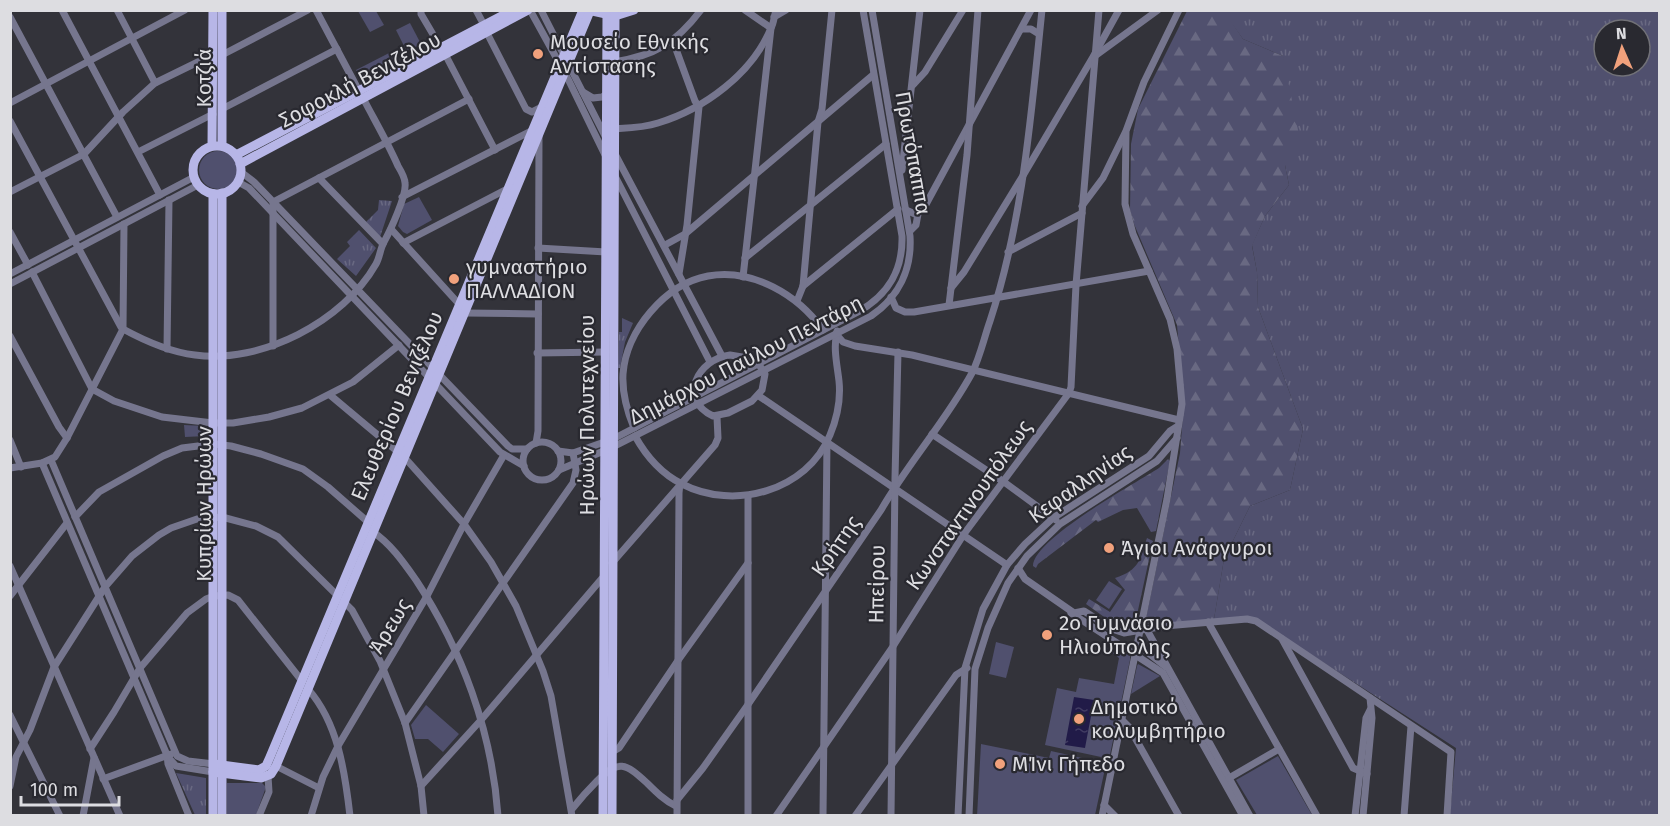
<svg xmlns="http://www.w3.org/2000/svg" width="1670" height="826" font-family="'Fira Sans',sans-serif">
	<defs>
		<pattern id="grass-tufts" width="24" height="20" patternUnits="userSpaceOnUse" patternTransform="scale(1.5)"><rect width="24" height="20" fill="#50506e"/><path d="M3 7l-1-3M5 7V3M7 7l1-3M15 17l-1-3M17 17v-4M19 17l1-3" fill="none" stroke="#696982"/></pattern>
		<pattern id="forest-firs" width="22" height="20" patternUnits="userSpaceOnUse" patternTransform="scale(1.5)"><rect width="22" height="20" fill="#50506e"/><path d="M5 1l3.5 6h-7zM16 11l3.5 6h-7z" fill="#696982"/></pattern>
		<pattern id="water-ripples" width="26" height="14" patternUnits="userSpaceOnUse" patternTransform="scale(1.5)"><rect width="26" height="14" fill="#211b48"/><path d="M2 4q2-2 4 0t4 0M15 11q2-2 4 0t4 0" fill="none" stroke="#413c62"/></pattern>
	</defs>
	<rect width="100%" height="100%" fill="#33333a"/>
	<!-- grass -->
	<g fill="url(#grass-tufts)" fill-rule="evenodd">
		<path d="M1233,10L1659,11V815H1450L1456,748L1253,617L1214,619L1224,559L1250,506L1290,490L1303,429L1258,307L1257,272L1252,245L1265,216L1289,185L1285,165L1283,56L1243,39L1227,17ZM1604,30H1640V66H1604Z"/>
		<path d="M379,200L392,201L380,237L366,222L378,210Z"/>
		<path d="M359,230L376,248L356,276L337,259L350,246L347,242Z"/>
		<path d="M622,318L633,323L625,342L620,368H618L619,332H622Z"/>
		<path d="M176,773L206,778V815H195Z"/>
	</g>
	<!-- forest -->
	<g fill="url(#forest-firs)">
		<path d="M1187,11H1233L1228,17L1243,39L1283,56L1300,140L1285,165L1289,185L1265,216L1252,246L1257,272L1258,307L1303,429L1290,490L1250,506L1224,559L1214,619L1160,625L1145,623L1180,453L1184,402L1177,325L1134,224L1130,210L1131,144L1138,109Z"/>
		<path d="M1168,459L1170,461L1156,531L1151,532L1137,508L1123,510L1098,522L1096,520L1038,564L1036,568L1033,566C1033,539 1136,483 1159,468Z"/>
		<path d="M1147,538L1153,541L1135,624H1114L1086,604L1089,599L1110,612L1125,590L1115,578C1140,570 1140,559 1147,538Z"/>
	</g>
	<!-- green -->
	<g fill="#50506e">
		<path d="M358,11H376L384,25L370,32Z"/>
		<path d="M410,23L421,44L407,52L396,30Z"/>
		<path d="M391,52L395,61L360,79L356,70Z"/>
		<circle cx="218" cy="170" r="19"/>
		<path d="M419,197L432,220L407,234L403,232L398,226L404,204Z"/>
		<path d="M184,425L206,426V436L185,437Z"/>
		<path d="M1109,581L1122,589L1109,609L1096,600Z"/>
		<path d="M996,642L1014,647L1006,678L989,674Z"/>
		<path d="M1112,642L1130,655V660L1108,764H1106L1095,815L977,816L981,744L1049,758L1051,751L1100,762L1101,757L1045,745L1057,688L1076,692L1079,678L1114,684L1119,658L1107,649Z"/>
		<path d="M1138,664L1160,676L1131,694L1137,666Z"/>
		<path d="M426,705L459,734L443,752L428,739H415L411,725Z"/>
		<path d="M1278,756L1312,815H1257L1236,780Z"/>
		<path d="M227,783H262L266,787L256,815H227Z"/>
	</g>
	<!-- water -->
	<path fill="url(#water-ripples)" d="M1074,697L1094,700L1085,748L1065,745Z"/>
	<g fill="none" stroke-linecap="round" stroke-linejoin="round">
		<!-- minor -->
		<g stroke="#76768e" stroke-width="7">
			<path d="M62,10L160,195"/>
			<path d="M117,10L155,83"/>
			<path d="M316,10L359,91"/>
			<path d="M421,10V14L441,48"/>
			<path d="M476,10L484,25"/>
			<path d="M530,10L569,81L605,155"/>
			<path d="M541,10L605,136"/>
			<path d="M10,17L117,217"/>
			<path d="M774,17L786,10"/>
			<path d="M1022,29H1031L1039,34"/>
			<path d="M487,33L526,109L532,112L540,108"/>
			<path d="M673,41L695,101L699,107L687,225L679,274"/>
			<path d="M445,54L495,150"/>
			<path d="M222,55L308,10"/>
			<path d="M1095,56L1158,10"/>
			<path d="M614,62C654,56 676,43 701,10"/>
			<path d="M913,85L925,72L963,10"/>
			<path d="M583,92L593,98L602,97L607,94"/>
			<path d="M10,103L185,10"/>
			<path d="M222,109L337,49"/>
			<path d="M10,121L121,327"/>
			<path d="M612,129C628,128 643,128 658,123C704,109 752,74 771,28C774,23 774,16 776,10"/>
			<path d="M138,152L213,114"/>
			<path d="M615,154L722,356"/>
			<path d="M902,170L920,10"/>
			<path d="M241,172L254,182L508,446L512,449H527"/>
			<path d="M615,176L710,362"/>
			<path d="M319,178L383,244"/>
			<path d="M238,182L249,188L500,452L524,466"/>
			<path d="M10,192L84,154L123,112L155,83L202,60L213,57"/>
			<path d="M402,197L531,131"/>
			<path d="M1082,206L1103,178L1125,133"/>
			<path d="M906,210L915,214L924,208L1031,10"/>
			<path d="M391,229L459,304"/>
			<path d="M910,231L916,225L918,214"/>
			<path d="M10,232L28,265"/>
			<path d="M403,243L507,189"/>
			<path d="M665,245L685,234L873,75"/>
			<path d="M538,248L606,252"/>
			<path d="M1008,252L1082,213"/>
			<path d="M745,258L886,144"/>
			<path d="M32,272L92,389L114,401L162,417L213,423H233L269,417L302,408L353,382L399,345"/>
			<path d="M10,274L194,177"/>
			<path d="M743,277L771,28L745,10"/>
			<path d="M10,284L198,185"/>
			<path d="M803,286L898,209"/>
			<path d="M951,288L964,272L1024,174L1093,57L1119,10"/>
			<path d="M891,297L896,308L905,312H914L1149,271"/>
			<path d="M797,301L803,286L818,122L822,109L832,10"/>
			<path d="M949,305L967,155L978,10"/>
			<path d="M465,313L538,314"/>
			<path d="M123,329C145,341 169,352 195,355C261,364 343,322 376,264C380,257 380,249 384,242C390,231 407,195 405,183C405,178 401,171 398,166C388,143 375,121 363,98"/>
			<path d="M836,334L843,342L855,346L912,355L1179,420"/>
			<path d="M10,336L59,427L67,438"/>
			<path d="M273,346V202L469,99"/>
			<path d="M167,349L169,200"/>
			<path d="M537,353L606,352"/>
			<path d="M730,355L748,358L758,363L765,374L762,390L752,401L728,413L713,416C677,399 698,359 730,355Z"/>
			<path d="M330,395L398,452"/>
			<path d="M759,396L1007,565"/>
			<path d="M634,428C627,411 622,392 623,374C626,331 665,284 708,276C753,268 798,295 823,330"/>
			<path d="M932,434L1004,482L1056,520"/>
			<path d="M635,436C646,456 662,474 682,484C734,511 807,491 830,435C837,418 841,400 839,381C837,364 833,348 837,331"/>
			<path d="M10,440L21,467"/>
			<circle cx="542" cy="461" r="19"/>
			<path d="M536,443L538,431L539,136"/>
			<path d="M558,451L573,453L613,439L858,312C888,295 903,271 902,236L863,10"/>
			<path d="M405,458L464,524L491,562L516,606L543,671L551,696L572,816"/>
			<path d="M51,460L177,756L188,761L214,764"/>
			<path d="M42,463L167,755L168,764L189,816"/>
			<path d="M10,468L42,463L55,457L67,438L123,329L124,224"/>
			<path d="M559,470L613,447L871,316C899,297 912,269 910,236L872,10"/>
			<path d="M75,517L99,492L163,456L182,448L214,444L231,446L261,454L303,469L328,487L368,522"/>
			<path d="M373,532C391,544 404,563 416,580C462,650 492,731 498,816"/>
			<path d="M612,563L715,445L718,438L717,417"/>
			<path d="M10,566L120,816"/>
			<path d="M1018,568L1025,579L1074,613L1084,611L1112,629L1124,633L1165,626L1247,619L1256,621L1451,752L1447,816"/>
			<path d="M10,596L67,523"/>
			<path d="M1071,613L1163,673L1243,816"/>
			<path d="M1208,622L1317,816"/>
			<path d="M1147,630L1250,816"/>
			<path d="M1282,639L1353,768L1367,774"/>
			<path d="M1137,644L1166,667"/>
			<path d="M308,689C338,723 345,772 350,816"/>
			<path d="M10,715L60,816"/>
			<path d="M1121,719L1129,727L1179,816"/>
			<path d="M405,723L573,483L576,470L573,453"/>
			<path d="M90,749L114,712L140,668L187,613L206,599L214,596L228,595L238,600L302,681"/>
			<path d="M612,752L619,748L679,659L748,563"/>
			<path d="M168,757L176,766L213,772"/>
			<path d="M276,766L319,788"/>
			<path d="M1229,778L1279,749"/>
			<path d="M103,779L171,754"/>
			<path d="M10,786L16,757L30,730L54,667L105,587L132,556L159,535L171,528L197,519L222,517L256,526L278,537L352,610L380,661L405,723L421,786L424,816"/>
			<path d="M421,786L481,720L604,576"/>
			<path d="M677,800L703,768L747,706L881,510C908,463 946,421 972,373C980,357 984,338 990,321C1023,221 1031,115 1042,10"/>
			<path d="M1104,805L1115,816"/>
			<path d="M572,809C580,799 588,790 597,781C619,759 625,763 647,783C656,792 665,801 676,806"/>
			<path d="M83,816L94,758"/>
			<path d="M259,816L269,792L268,776"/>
			<path d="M311,816L323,777L338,746L427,596L464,524L504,455"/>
			<path d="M677,816L679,493L680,483"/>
			<path d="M748,816V496"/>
			<path d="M776,816L892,648L964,534L1069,393L1071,387L1076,285L1099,10"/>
			<path d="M823,816L827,441"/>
			<path d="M855,816L956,675L967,668"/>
			<path d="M891,816L895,478L898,352"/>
			<path d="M958,816L965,668L983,609L1007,565L1025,544L1053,518L1149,456L1170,431L1178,426"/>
			<path d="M969,816L975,669L988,628L1008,583L1027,556L1060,524L1157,461L1177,438"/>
			<path d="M1102,816L1167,499L1182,404L1177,349L1170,319L1133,234L1125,204L1126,131L1144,82L1179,10"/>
			<path d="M1355,816L1366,718L1370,710"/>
			<path d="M1363,816L1372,718L1370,698"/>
			<path d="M1404,816L1411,726"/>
		</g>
		<!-- major -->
		<g stroke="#b7b6e7" stroke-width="9">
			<path d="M222,10V146"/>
			<path d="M588,10L615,16L634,10"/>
			<circle cx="217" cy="170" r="24"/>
			<path d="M212,146L213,10"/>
			<path d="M236,155L513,10"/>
			<path d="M240,164L528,10"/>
			<path d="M222,193V816"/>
			<path d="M214,764L259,770L266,766L270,757L583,10"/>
			<path d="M213,772L261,778L271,774L276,766L590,11"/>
			<path d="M213,816V194"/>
			<path d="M603,816L607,16"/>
			<path d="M612,816L615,16"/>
		</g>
	</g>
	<!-- markers -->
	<g fill="#f1a17c" stroke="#292930" stroke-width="2">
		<circle cx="538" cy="54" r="6"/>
		<circle cx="454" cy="279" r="6"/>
		<circle cx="1109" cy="548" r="6"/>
		<circle cx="1047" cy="635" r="6"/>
		<circle cx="1079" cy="719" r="6"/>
		<circle cx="1000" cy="764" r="6"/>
	</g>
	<g text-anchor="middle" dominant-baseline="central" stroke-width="4.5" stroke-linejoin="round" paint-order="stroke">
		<!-- poi labels -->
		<g font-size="21" fill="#dddde1" stroke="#292930" text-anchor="start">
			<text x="550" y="42">Μουσείο Εθνικής<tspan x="550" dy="24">Αντίστασης</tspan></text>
			<text x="466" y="267">γυμναστήριο<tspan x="466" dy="24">ΠΑΛΛΑΔΙΟΝ</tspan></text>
			<text x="1121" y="548">Άγιοι Ανάργυροι</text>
			<text x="1059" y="623">2ο Γυμνάσιο<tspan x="1059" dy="24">Ηλιούπολης</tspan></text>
			<text x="1091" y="707">Δημοτικό<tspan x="1091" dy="24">κολυμβητήριο</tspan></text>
			<text x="1012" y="764">ΜΊνι Γήπεδο</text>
		</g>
		<!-- street labels -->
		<g font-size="21" fill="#dddde1" stroke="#292930">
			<text transform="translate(204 78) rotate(-90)">Κοτζιά</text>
			<text transform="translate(360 80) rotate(-28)">Σοφοκλή Βενιζέλου</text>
			<text transform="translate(913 153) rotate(80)">Πρωτόπαππα</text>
			<text transform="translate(746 360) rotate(-27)">Δημάρχου Παύλου Πεντάρη</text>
			<text transform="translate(397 406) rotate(-67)">Ελευθερίου Βενιζέλου</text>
			<text transform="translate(587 415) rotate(-90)">Ηρώων Πολυτεχνείου</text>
			<text transform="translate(1080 484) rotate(-35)">Κεφαλληνίας</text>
			<text transform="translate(204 504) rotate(-90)">Κυπρίων Ηρώων</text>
			<text transform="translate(969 505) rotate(-55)">Κωνσταντινουπόλεως</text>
			<text transform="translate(836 546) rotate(-55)">Κρήτης</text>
			<text transform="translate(877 584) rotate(-89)">Ηπείρου</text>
			<text transform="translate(390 626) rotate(-59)">Άρεως</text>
		</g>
	</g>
	<!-- border -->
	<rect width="1670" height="826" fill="none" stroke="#dddde1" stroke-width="24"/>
	<!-- north arrow -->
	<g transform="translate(1622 48) rotate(357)"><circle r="28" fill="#292930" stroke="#717177" stroke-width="1.5"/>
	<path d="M0-4.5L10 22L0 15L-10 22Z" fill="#f1a17c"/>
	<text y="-9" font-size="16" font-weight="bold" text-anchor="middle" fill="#dddde1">N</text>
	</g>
	<!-- scale -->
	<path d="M21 796v9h98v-9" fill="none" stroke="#dddde1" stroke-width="3"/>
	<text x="30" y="796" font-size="18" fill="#dddde1" stroke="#292930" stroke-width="4.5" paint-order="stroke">100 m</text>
</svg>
